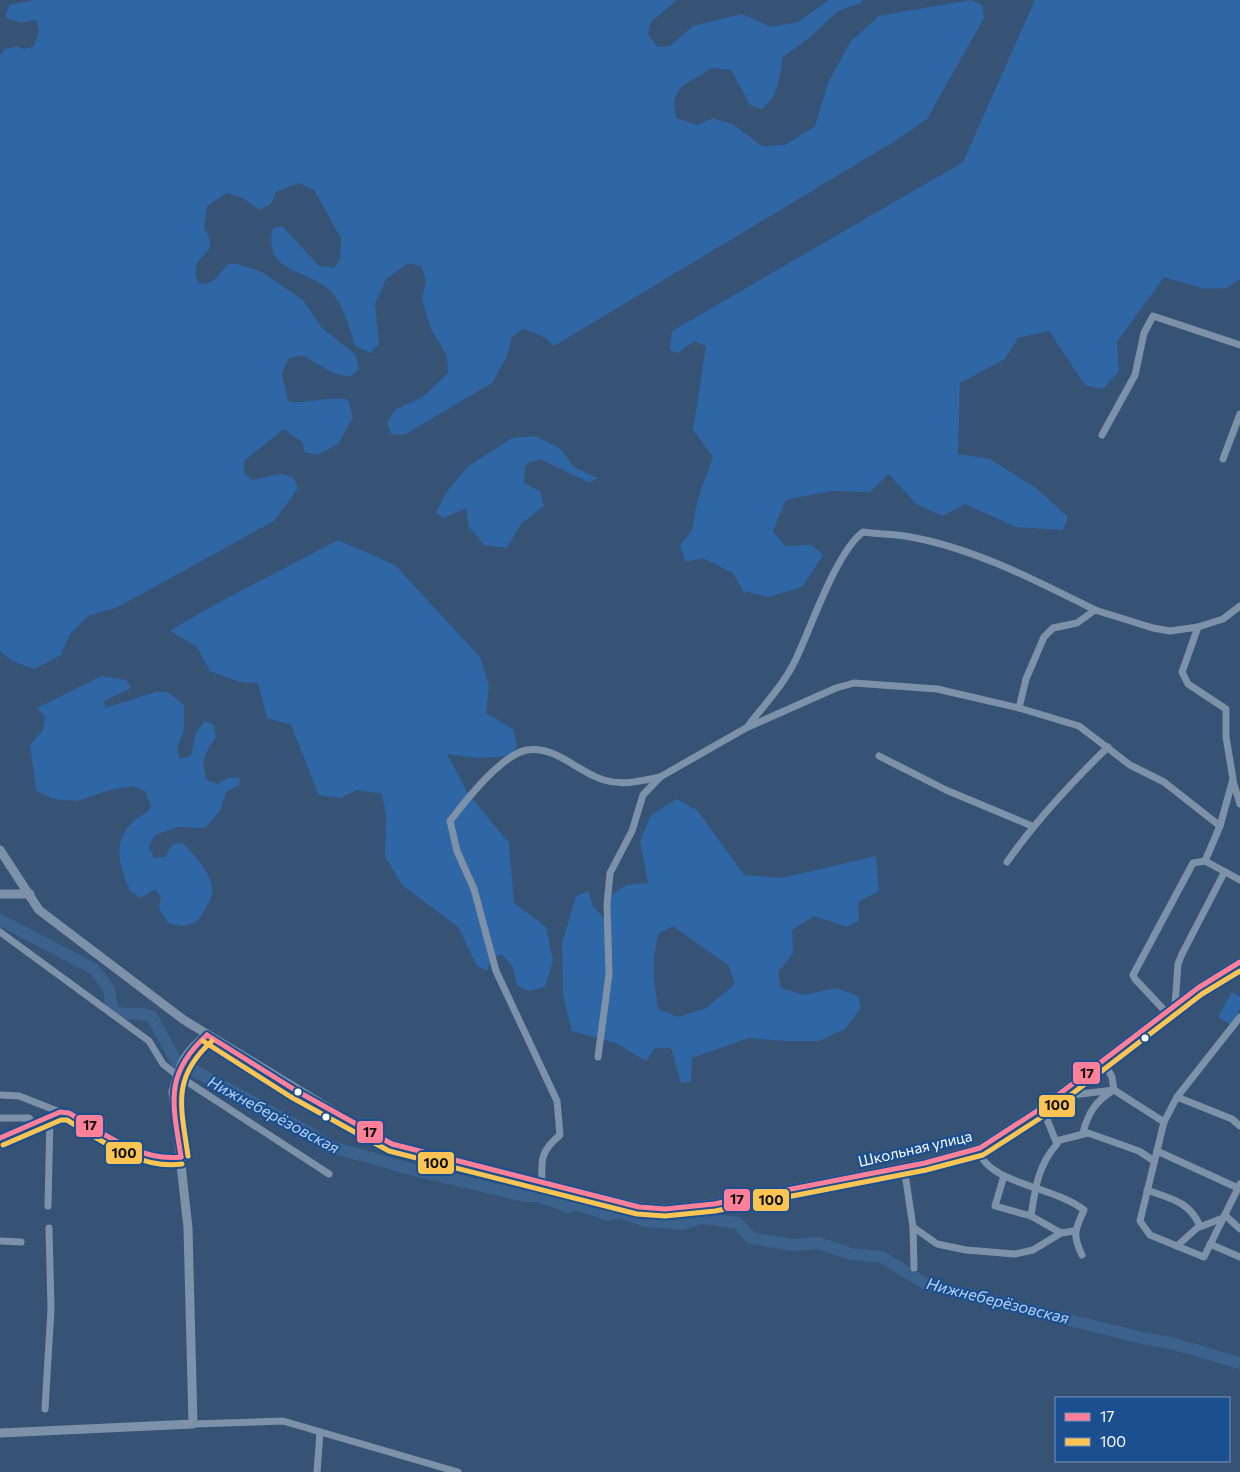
<svg xmlns="http://www.w3.org/2000/svg" width="1240" height="1472" font-family="Commissioner,sans-serif">
	<rect width="100%" height="100%" fill="#365274"/>
	<!-- green -->
	<g fill="#2f66a5" fill-rule="evenodd">
		<path d="M34,0H677L650,23L648,35L658,47L670,46L693,26L742,14L771,27L798,22L829,0H863L861,3L838,11L808,39L783,57C779,78 779,95 762,109L750,105L731,70L712,68L681,87L674,100L676,118L697,125L713,118L734,125L762,146L785,145L815,126L828,83L850,42L879,16L970,0L982,5L984,18L927,119L895,141L554,346L544,337L523,329L512,337L507,356L492,383L404,435L391,434L387,423L395,410L424,396L448,373L447,356L431,329L422,299L426,281L422,267L409,263L386,279L375,304L379,344L370,353L355,346C350,329 345,310 334,295C313,268 261,276 273,228L282,226L319,266L334,268L340,260L341,238L314,190L299,183L276,192L271,204L259,210L243,198L227,193L207,206L204,228C225,261 186,248 198,283C213,287 219,274 228,264H237L260,271L303,300L322,328L355,354L359,369L350,377L333,373L302,355L288,359L282,374L288,401C309,405 327,395 348,400L353,417L338,444L317,455L304,452L303,443L284,429L244,461V473L252,480L281,474L293,477L298,488L274,521L118,607L88,616L70,634L61,655L34,669L12,661L0,651V55L5,49L18,46L24,49L34,46L39,31L37,21L32,20L22,23L6,18V13L10,5Z"/>
		<path d="M1035,0H1240V279L1227,288L1205,289L1164,277L1117,342L1119,371L1103,389L1085,385L1049,331L1018,338L1005,359L960,383L958,454L990,459L1036,488L1068,517L1063,530L1016,527L965,504L943,516L916,504L889,474L870,492L830,491L786,500L773,531L785,546L812,545L823,555L802,587L769,597L743,591L733,573L703,558L686,562L680,546L692,530L697,501L713,457L693,430L706,346L694,341L678,353L670,350L672,331L963,162Z"/>
		<path d="M535,436L560,448L574,467L597,478L590,483L540,459L525,465L524,483L540,491L544,506L521,524L507,548L484,545L469,527L466,508L444,518L436,513L446,493L467,467L512,438Z"/>
		<path d="M338,540L395,565L480,657L489,686L486,713L513,729L517,745L511,756L478,758L447,754L467,792L509,843L514,903L546,927L553,961L545,987L528,991L517,985L513,968L503,955L492,956L487,971L477,966L458,927L402,885L385,856L386,817L382,794L357,790L340,798L319,795L291,725L267,718L258,683L239,682L210,671L197,647L170,631L212,606Z"/>
		<path d="M102,676L126,680L131,688L104,701L106,708L155,692H168L184,705V730L177,748L180,759L191,756L196,732L205,721L213,724L216,737C205,752 200,761 207,780L217,784L228,778L240,777L239,785L226,792L220,811L205,828L178,827L155,835L149,847L154,858L165,857L173,844L183,843C195,856 218,879 211,898C208,906 201,914 197,922L183,926L168,923L159,908L161,897L155,889L141,898L130,891C119,865 111,841 136,819C142,814 146,815 151,807L146,792L133,786L110,790L77,801L53,799L36,790L30,745L43,730L45,716L37,708Z"/>
		<path d="M677,799L697,810L744,875L782,878L876,856L879,891L858,902L859,921L847,927L814,916L792,930L793,953L778,973L781,988L804,995L836,988L858,996L861,1008L845,1029L819,1041H784L749,1038L692,1058L691,1082L681,1083L671,1048H655L646,1061L616,1043L572,1031L563,996L562,944L576,896L588,891L593,906L611,926L610,896L626,885L648,883L640,841L651,815ZM673,926L729,966L735,984L706,1008L678,1017L658,1009C654,983 651,958 659,933Z"/>
		<path d="M1232,992L1240,997V1009L1231,1025L1218,1017Z"/>
	</g>
	<g fill="none" stroke-linecap="round" stroke-linejoin="round">
		<!-- river -->
		<path stroke="#3b618d" stroke-width="12" d="M0,920L94,969L109,989L111,1004L114,1012C127,1016 139,1011 152,1017L176,1061L301,1128L332,1147L410,1169L525,1196H539L569,1207L576,1204L609,1215L619,1212L646,1221L682,1224L703,1218L738,1223L751,1238L793,1245L818,1243L851,1254L882,1257L927,1285L1147,1339L1171,1343L1240,1363"/>
		<!-- minor -->
		<g stroke="#7d92a8" stroke-width="7">
			<path d="M1102,435L1135,375L1144,333L1153,316L1240,345"/>
			<path d="M1223,459L1240,414"/>
			<path d="M1240,606L1223,619L1198,627L1182,672L1188,684L1226,709V737L1233,779L1220,826L1205,861L1240,880"/>
			<path d="M1198,627L1170,631L1153,628L1095,610L1077,623L1053,628L1044,637L1026,679L1019,708L1079,726L1130,765L1164,782L1220,826"/>
			<path d="M748,726C764,705 784,684 795,661C811,628 836,552 863,532C877,534 892,534 905,536C972,547 1035,580 1095,610"/>
			<path d="M879,756L946,790L1032,826"/>
			<path d="M1233,781L1240,804"/>
			<path d="M1007,862C1037,819 1071,783 1108,747"/>
			<path d="M0,932L149,1041L163,1064L177,1075L329,1174"/>
			<path d="M1175,1005L1178,964L1182,954L1224,873"/>
			<path d="M1166,1012L1135,979L1133,975L1193,863L1205,861"/>
			<path d="M598,1057L609,974L607,905L610,873L632,831L643,795L660,777L746,728L836,688L854,683L937,689L1019,708"/>
			<path d="M1103,1061L1112,1077L1114,1090"/>
			<path d="M1114,1090L1164,1122L1177,1097L1232,1119L1240,1126"/>
			<path d="M0,1095L19,1096L60,1112"/>
			<path d="M1055,1097L1114,1090"/>
			<path d="M1177,1097L1240,1017"/>
			<path d="M0,1118H29L34,1124"/>
			<path d="M1164,1122L1140,1221L1150,1235L1204,1257L1240,1184"/>
			<path d="M1083,1133C1088,1113 1095,1102 1112,1091"/>
			<path d="M0,1138L60,1112L69,1113L129,1148L166,1159L181,1157"/>
			<path d="M1056,1141L1088,1133L1139,1151L1154,1161"/>
			<path d="M980,1148C981,1152 982,1159 985,1162C1005,1185 1057,1189 1084,1210C1075,1230 1072,1234 1082,1255"/>
			<path d="M1157,1151L1238,1188"/>
			<path d="M904,1167L913,1227L914,1268"/>
			<path d="M1004,1176L995,1206L1031,1216L1061,1233L1074,1231"/>
			<path d="M542,1183C541,1158 541,1151 560,1135L557,1101L496,971L474,889L457,851L450,821C466,800 501,755 527,750C555,745 579,773 604,780C623,786 641,781 660,777"/>
			<path d="M1147,1190C1171,1199 1189,1201 1200,1226"/>
			<path d="M48,1206L50,1116"/>
			<path d="M1225,1215L1240,1229"/>
			<path d="M1031,1216C1035,1189 1038,1165 1057,1144L1042,1107"/>
			<path d="M913,1227L937,1244L966,1250L1015,1254L1033,1250L1061,1233"/>
			<path d="M0,1241L21,1242"/>
			<path d="M1210,1244L1240,1257"/>
			<path d="M1177,1246L1197,1228L1223,1218"/>
			<path d="M45,1409L51,1309L49,1228"/>
			<path d="M193,1424L283,1421L458,1472"/>
			<path d="M317,1472L320,1432"/>
		</g>
		<!-- tertiary -->
		<g stroke="#7d92a8" stroke-width="9">
			<path d="M0,850L39,910L184,1020L374,1136L392,1144L426,1154L639,1207L665,1209L714,1204L925,1163L980,1148L1037,1111L1198,988L1240,962"/>
			<path d="M0,894H30"/>
			<path d="M0,1433L193,1424L188,1228L173,1092C180,1065 184,1052 207,1035"/>
		</g>
		<defs>
			<g id="bus-1">
				<path d="M207,1035L295,1090L392,1144L639,1207L665,1209L714,1204L925,1163L980,1148L1037,1111L1198,988L1240,962"/>
				<path d="M0,1138L60,1112L69,1113C103,1133 140,1162 181,1157"/>
				<path d="M181,1157C173,1104 163,1075 207,1035"/>
			</g>
			<g id="bus-2">
				<path d="M203,1041L291,1097L389,1151L637,1214L665,1216L715,1211L926,1170L983,1155L1042,1117L1202,994L1240,971"/>
				<path d="M3,1145L61,1120H67C102,1141 140,1170 182,1164"/>
				<path d="M188,1156C181,1106 171,1078 212,1041"/>
			</g>
		</defs>
		<!-- bus-1 casing -->
		<use href="#bus-1" stroke="#1b4f8f" stroke-width="9"/>
		<!-- bus-2 casing -->
		<use href="#bus-2" stroke="#1b4f8f" stroke-width="9"/>
		<!-- bus-1 -->
		<use href="#bus-1" stroke="#ff8098" stroke-width="5"/>
		<!-- bus-2 -->
		<use href="#bus-2" stroke="#fcc553" stroke-width="5"/>
	</g>
	<!-- markers -->
	<g fill="#fff" stroke="#1b4f8f" stroke-width="2">
		<circle cx="1145" cy="1038" r="4.5"/>
		<circle cx="298" cy="1092" r="4.5"/>
		<circle cx="326" cy="1117" r="4.5"/>
	</g>
	<g text-anchor="middle" dominant-baseline="central" stroke-width="4.5" stroke-linejoin="round" paint-order="stroke">
		<!-- street labels -->
		<g font-size="15" fill="#fff" stroke="#1b4f8f">
			<text transform="translate(915 1148) rotate(-13)">Школьная улица</text>
		</g>
		<!-- water labels -->
		<g font-size="16" font-style="italic" fill="#b5d3f5" stroke="#1b4f8f">
			<text transform="translate(274 1114) rotate(28)">Нижнеберёзовская</text>
			<text transform="translate(998 1300) rotate(14)">Нижнеберёзовская</text>
		</g>
	</g>
	<g stroke="#1b4f8f" stroke-width="2">
		<rect x="1072" y="1061" width="29" height="24" rx="5" fill="#ff8098"/>
		<rect x="1038" y="1094" width="38" height="24" rx="5" fill="#fcc553"/>
		<rect x="75" y="1114" width="29" height="24" rx="5" fill="#ff8098"/>
		<rect x="356" y="1120" width="28" height="24" rx="5" fill="#ff8098"/>
		<rect x="105" y="1141" width="38" height="24" rx="5" fill="#fcc553"/>
		<rect x="417" y="1151" width="38" height="24" rx="5" fill="#fcc553"/>
		<rect x="723" y="1188" width="28" height="24" rx="5" fill="#ff8098"/>
		<rect x="752" y="1188" width="38" height="24" rx="5" fill="#fcc553"/>
	</g>
	<g font-size="14" text-anchor="middle" font-weight="bold" fill="#111">
		<text x="1087" y="1078">17</text>
		<text x="1057" y="1110">100</text>
		<text x="90" y="1130">17</text>
		<text x="370" y="1137">17</text>
		<text x="124" y="1158">100</text>
		<text x="436" y="1168">100</text>
		<text x="737" y="1204">17</text>
		<text x="771" y="1205">100</text>
	</g>
	<!-- legend -->
	<rect x="1055" y="1397" width="175" height="65" fill="#1b4f8f" stroke="#7695bc"/>
	<rect x="1065" y="1413" width="25" height="8" fill="#ff8098" stroke="#7695bc"/>
	<text x="1100" y="1422" font-size="15" fill="#ffffff">17</text>
	<rect x="1065" y="1438" width="25" height="8" fill="#fcc553" stroke="#7695bc"/>
	<text x="1100" y="1447" font-size="15" fill="#ffffff">100</text>
</svg>
